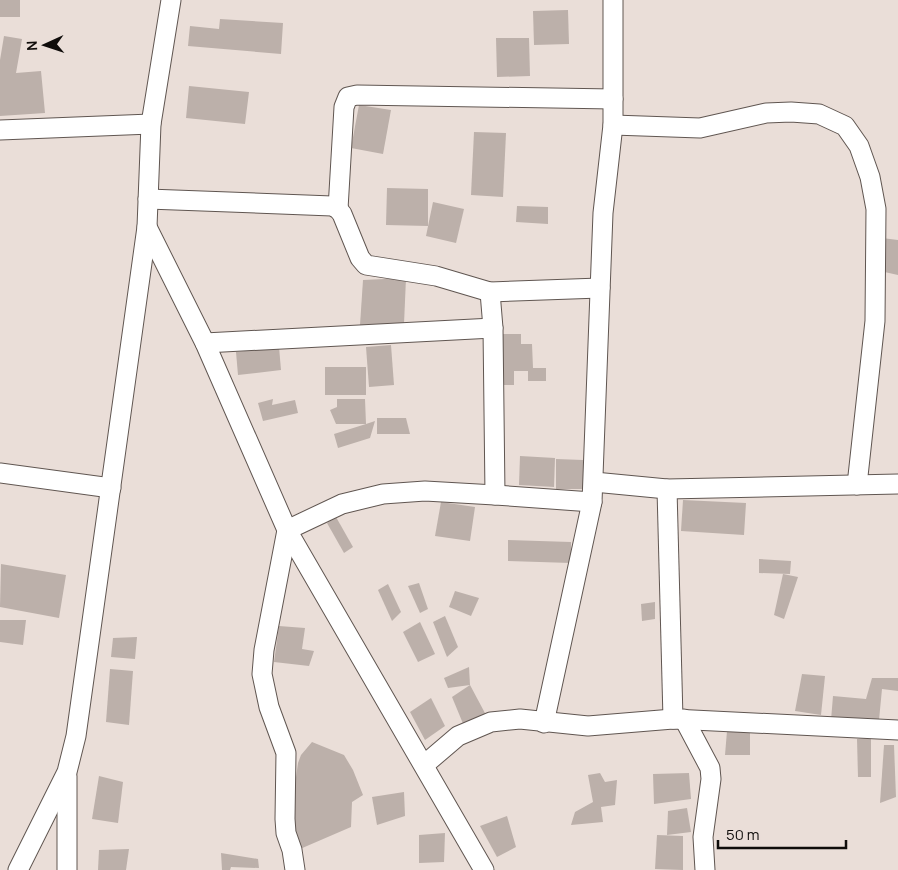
<svg xmlns="http://www.w3.org/2000/svg" width="898" height="870" font-family="Manrope,sans-serif">
	<rect width="100%" height="100%" fill="#eaded8"/>
	<!-- building -->
	<g fill="#bcb0aa">
		<rect x="0" y="0" width="20" height="17"/>
		<path d="M568,10L569,44L534,45L533,11Z"/>
		<path d="M220,19L283,23L281,54L188,46L190,26L219,29Z"/>
		<path d="M4,36L22,39L16,73L41,71L45,113L0,116V60Z"/>
		<path d="M496,38H529L530,76L497,77Z"/>
		<path d="M189,86L249,92L245,124L186,118Z"/>
		<path d="M359,105L391,110L383,154L351,148Z"/>
		<path d="M474,132L506,133L503,197L471,195Z"/>
		<path d="M387,188L428,189V226L386,225Z"/>
		<path d="M433,202L464,209L456,243L426,236Z"/>
		<path d="M517,206L548,207V224L516,222Z"/>
		<path d="M882,238L898,240V275L880,271Z"/>
		<path d="M406,278L404,324L360,325L363,280Z"/>
		<path d="M499,334H521V344H532L533,368H546V381H528V371H514V385H500Z"/>
		<path d="M391,345L394,385L369,387L366,347Z"/>
		<path d="M279,347L281,370L238,375L236,352Z"/>
		<rect x="325" y="367" width="41" height="28"/>
		<path d="M273,399L272,405L295,400L298,413L263,421L258,403Z"/>
		<path d="M337,399H365L366,424L375,421L370,438L338,448L334,434L366,424H336L330,410L337,407Z"/>
		<path d="M377,418H406L410,434H377Z"/>
		<path d="M520,456L555,458L554,487L519,485Z"/>
		<path d="M556,459L583,460V489H556Z"/>
		<path d="M683,500L746,503L744,535L681,531Z"/>
		<path d="M441,502L475,507L470,541L435,536Z"/>
		<path d="M336,517L353,547L344,553L327,523Z"/>
		<path d="M508,540L571,542V563L508,561Z"/>
		<path d="M759,559L791,561L790,574L759,573Z"/>
		<path d="M1,564L66,575L59,618L0,607Z"/>
		<path d="M783,574L798,577L784,619L774,615Z"/>
		<path d="M419,583L428,609L420,613L408,586Z"/>
		<path d="M388,584L401,612L392,621L378,590Z"/>
		<path d="M455,591L479,598L471,616L449,607Z"/>
		<path d="M655,602V619L642,621L641,604Z"/>
		<path d="M445,616L458,647L447,657L433,622Z"/>
		<path d="M0,620H26L23,645L0,642Z"/>
		<path d="M420,622L435,654L418,662L403,632Z"/>
		<path d="M279,626L305,628L302,649L314,651L309,666L274,662Z"/>
		<path d="M137,637L135,659L111,657L113,638Z"/>
		<path d="M469,667L470,685L448,688L444,678Z"/>
		<path d="M110,669L133,671L129,725L106,722Z"/>
		<path d="M802,674L825,676L821,715L795,711Z"/>
		<path d="M872,678H898V691L882,689L879,720L867,718L864,724L831,720L833,696L866,699Z"/>
		<path d="M470,685L486,715L464,726L452,697Z"/>
		<path d="M431,698L445,726L425,740L410,712Z"/>
		<path d="M750,729V755H725L727,731Z"/>
		<path d="M871,738V777H858L857,739Z"/>
		<path d="M312,742L344,755L353,770L363,795L352,802L351,827L300,849L293,830L292,806L298,763L301,755Z"/>
		<path d="M884,745H894L896,797L880,803Z"/>
		<path d="M600,773L605,782L617,780L615,805L601,807L603,822L571,825L575,812L593,802L588,775Z"/>
		<path d="M689,773L691,799L654,804L653,774Z"/>
		<path d="M99,776L123,782L118,823L92,819Z"/>
		<path d="M404,792L405,816L377,825L372,797Z"/>
		<path d="M687,808L691,832L667,835L668,811Z"/>
		<path d="M507,816L516,847L497,857L480,826Z"/>
		<path d="M445,833L444,862L419,863V835Z"/>
		<path d="M657,835L683,836V870L655,869Z"/>
		<path d="M129,849L126,870H98L99,850Z"/>
		<path d="M221,853L258,859L259,868L231,867L230,870H222Z"/>
	</g>
	<g fill="none" stroke-linecap="round" stroke-linejoin="round">
		<defs>
			<g id="minor">
				<path d="M613,125L700,128L766,113L791,112L819,114L845,126L859,146L870,177L876,209L875,321L857,485"/>
				<path d="M0,130L151,124"/>
				<path d="M148,199L332,206L338,209L342,214L360,258L366,265L436,276L490,292L600,288"/>
				<path d="M338,209L344,107L348,97L357,95L613,99"/>
				<path d="M147,227L205,343L287,530L484,870"/>
				<path d="M490,292L493,328L495,495"/>
				<path d="M205,343L493,328"/>
				<path d="M0,473L111,488"/>
				<path d="M594,482L667,489L898,484"/>
				<path d="M667,489L673,719"/>
				<path d="M684,719L710,768L711,779L703,837L705,870"/>
				<path d="M544,723L592,502L603,213L613,125V0"/>
				<path d="M424,765L458,736L491,722L520,719L588,726L673,719L898,730"/>
				<path d="M67,776V870"/>
				<path d="M18,870L67,772L76,736L147,227L151,124L171,0"/>
				<path d="M295,870L292,850L286,833L285,819L286,753L269,707L262,674L264,650L287,530L342,504L383,494L425,491L495,495L592,502"/>
			</g>
		</defs>
		<!-- minor casing -->
		<use href="#minor" stroke="#605651" stroke-width="21"/>
		<!-- minor -->
		<use href="#minor" stroke="#fff" stroke-width="19"/>
	</g>
	<!-- north arrow -->
	<g transform="translate(45 45) rotate(267)" stroke="#eaded8" stroke-width="4" paint-order="stroke">
	<path d="M0-4L9 19L0 12L-9 19Z" fill="#0f0c0a"/>
	<text y="-8" font-size="14" font-weight="bold" text-anchor="middle" fill="#0f0c0a">N</text>
	</g>
	<!-- scale -->
	<path d="M718 840v8h128v-8" fill="none" stroke="#0f0c0a" stroke-width="2.5"/>
	<text x="726" y="840" font-size="15" fill="#0f0c0a" stroke="#eaded8" stroke-width="4" paint-order="stroke">50 m</text>
</svg>
